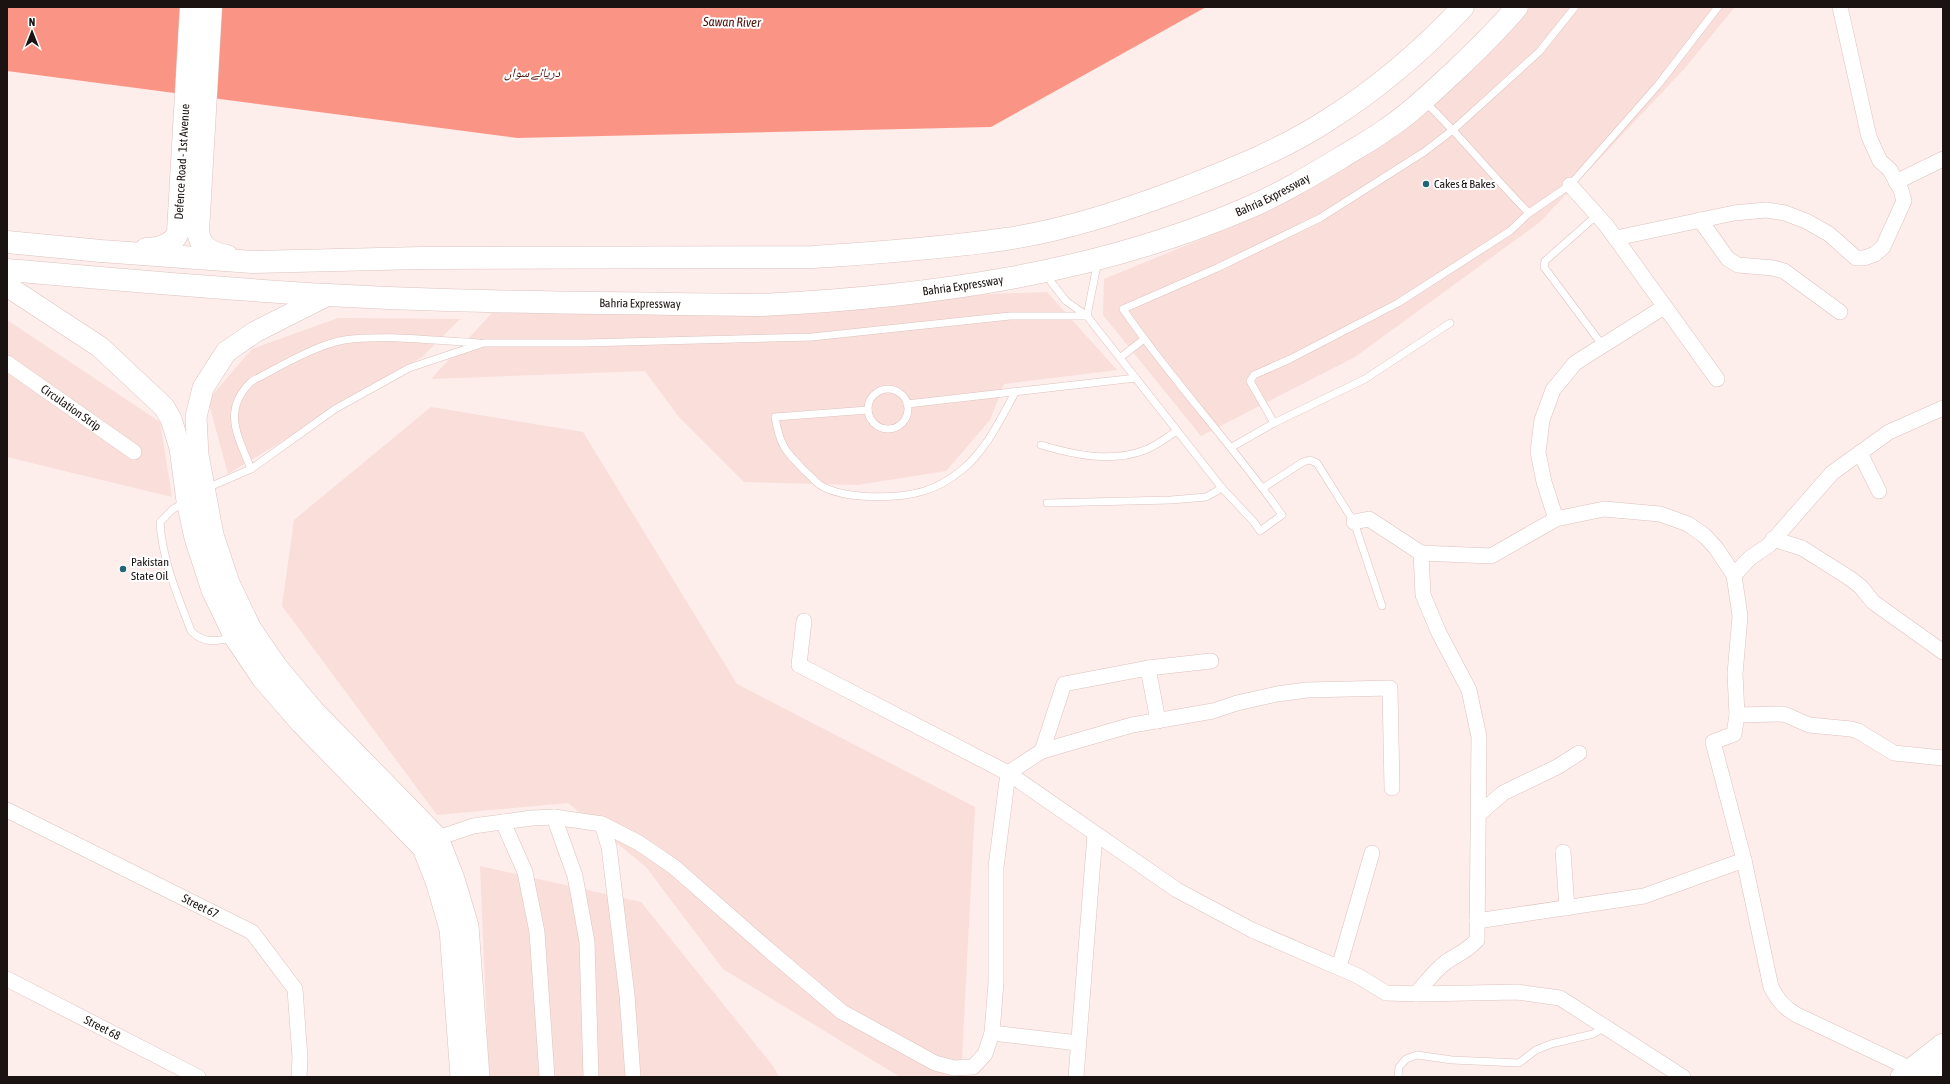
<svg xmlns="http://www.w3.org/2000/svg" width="1950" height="1084" font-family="'Asap Condensed','Noto Naskh Arabic',sans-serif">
	<rect width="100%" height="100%" fill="#fdedeb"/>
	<!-- built -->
	<g fill="#fadeda">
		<path d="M1524,7H1735L1684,69L1540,222L1355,357L1201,436L1103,315L1104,279L1256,217L1401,132L1437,102Z"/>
		<path d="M1047,292L1117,370L1004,384L990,420L946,471L857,485L744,482L679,417L645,371L431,379L492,313Z"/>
		<path d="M338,318L460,319L422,357L228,474L208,400L252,349Z"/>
		<path d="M7,320L160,422L172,497L7,457Z"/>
		<path d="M431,407L583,432L737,684L975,807L961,1077H900L723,969L646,867L568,803L437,815L282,606L294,520Z"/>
		<path d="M480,866L641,902L773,1066L779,1077H489Z"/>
	</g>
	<!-- water -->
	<path fill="#fa9586" d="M7,7H1206L991,127L518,138L7,71Z"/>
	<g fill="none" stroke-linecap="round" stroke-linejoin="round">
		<defs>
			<g id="lane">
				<path d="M1425,102C1462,137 1493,177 1529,213"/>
				<path d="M1597,215L1545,261L1544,267L1603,346"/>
				<path d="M1098,260L1087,316L1222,488L1254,522L1260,531L1282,515C1232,444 1172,381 1123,309L1217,268L1320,218L1424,152L1454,129L1539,52L1575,7"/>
				<path d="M1045,274L1066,301L1087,316"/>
				<path d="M1121,357L1144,339"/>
				<circle cx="888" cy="409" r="20"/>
				<path d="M907,404L1136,378"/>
				<path d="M868,410L775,417C780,447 786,452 807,473C811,476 815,482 820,485C844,500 898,499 924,491C938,487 952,478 963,469C987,449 1001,418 1016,391"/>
				<path d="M1274,423L1250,381L1254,375L1290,359L1398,303L1510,231L1529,213L1570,185L1658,85L1718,7"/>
				<path d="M1041,445C1074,455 1112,463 1145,450C1156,446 1167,437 1177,431"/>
				<path d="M1232,447L1274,423L1365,379L1450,323"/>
				<path d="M251,469C238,436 221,410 252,381C278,368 315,345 344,340C383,334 438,341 479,343"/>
				<path d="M207,488L251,469L335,409L409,368L484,343H585L812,337L1010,316H1087"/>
				<path d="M1263,488L1303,462L1310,460L1317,463L1354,522L1382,606"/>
				<path d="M185,502L173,509L160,522C162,560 178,596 191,631C204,644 216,641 233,638"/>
				<path d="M1047,503L1171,500L1206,497L1222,488"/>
				<path d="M1398,1077L1399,1067L1406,1059L1417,1055L1452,1060L1519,1063L1536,1050L1551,1044L1593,1034L1605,1027"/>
			</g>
			<g id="street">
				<path d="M1896,182L1943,159"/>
				<path d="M1570,185L1606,225L1717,379"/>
				<path d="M1700,220L1728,259L1738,265L1773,268L1784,271L1840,312"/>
				<path d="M1616,238L1734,213L1766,210L1785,213L1806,221L1829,234L1856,258H1864L1875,254L1883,247L1904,201L1901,190L1890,170L1880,161L1869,137L1840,7"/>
				<path id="s1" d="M7,363L134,452"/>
				<path d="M1860,453L1879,491"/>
				<path d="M1556,519L1544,482L1538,452L1542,420L1553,390L1575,363L1664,307"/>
				<path d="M1354,522L1369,519L1421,553L1423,595L1439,633L1469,690L1479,737L1477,940C1465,953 1459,953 1446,962C1435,970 1425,984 1416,994"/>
				<path d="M1773,539L1802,548L1851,579L1861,587L1873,602L1943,652"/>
				<path d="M1421,553L1491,556L1556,519L1604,509L1660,514L1688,524L1705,536L1716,548L1734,575L1740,616L1735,674L1737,715"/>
				<path d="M1734,575L1750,558L1769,545L1832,473L1889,432L1943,408"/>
				<path d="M804,621L799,665L1008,773L1177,890L1252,930L1358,976L1386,993L1420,994L1517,992L1560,998L1683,1077"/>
				<path d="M1148,668L1158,721"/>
				<path d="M1042,751L1064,684L1148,668L1211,661"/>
				<path id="s2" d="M7,810L252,932L295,989L300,1058L299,1077"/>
				<path d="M1479,814L1503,793L1557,767L1579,753"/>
				<path d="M554,817L575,876L587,942L591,1077"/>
				<path d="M503,822L525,872L537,932L547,1077"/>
				<path d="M602,824L609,847L627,995L633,1077"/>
				<path d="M438,838L473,826L532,818L554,817L602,824L639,843L674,867L771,952L842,1012L935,1063L954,1068L973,1067L985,1054L992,1033L996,982V867L1008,773L1042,751L1132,725L1213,711L1237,703L1277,694L1307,690L1390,688L1392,788"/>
				<path d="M1563,852L1567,908"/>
				<path d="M1477,921L1644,896L1744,860"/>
				<path d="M1339,967L1372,853"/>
				<path id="s3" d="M7,979L198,1077"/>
				<path d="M992,1033L1078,1043"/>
				<path d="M1911,1069L1797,1015C1784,1008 1778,1000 1771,987L1744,860L1713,742L1734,734L1737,715L1784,714L1809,725L1851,729L1858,731L1894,753L1943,758"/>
				<path d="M1076,1077L1095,834"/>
			</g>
			<g id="secondary">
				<path d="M7,286L100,347L164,407L171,419L180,448L187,501L195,538L212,590L235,638L262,678L301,723L423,848L437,884L450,929L461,1077"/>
				<path d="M328,295L255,332L226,352L203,388L196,417L198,455L213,535L229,583L251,629L277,667L314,711L438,838L454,879L468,926L479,1077"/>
				<path d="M1917,1066L1943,1069"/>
				<path d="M1901,1077L1943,1044"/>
			</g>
			<g id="primary">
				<path d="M211,7L198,231C200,248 212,253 227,256"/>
				<path d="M7,242L101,251L252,262L421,258L813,257C878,253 943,248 1006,239C1066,230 1123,211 1179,190C1230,170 1282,150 1328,120C1377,89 1423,50 1463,7"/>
				<path id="s4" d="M146,249C158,249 174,245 178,232L191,7"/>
				<path id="s5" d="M7,270C114,279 221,289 328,295C472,303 617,303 761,305C927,297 1096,274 1250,207C1282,193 1312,175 1342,157C1356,148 1372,140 1385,130C1411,113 1433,91 1456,70C1477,50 1498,30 1517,7"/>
			</g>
		</defs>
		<!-- lane casing -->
		<use href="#lane" stroke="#dcc3be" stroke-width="8"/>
		<!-- street casing -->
		<use href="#street" stroke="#dcc3be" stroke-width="16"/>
		<!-- secondary casing -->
		<use href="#secondary" stroke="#dcc3be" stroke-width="22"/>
		<!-- primary casing -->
		<use href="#primary" stroke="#dcc3be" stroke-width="23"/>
		<!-- lane -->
		<use href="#lane" stroke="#fff" stroke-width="7"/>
		<!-- street -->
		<use href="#street" stroke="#fff" stroke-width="15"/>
		<!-- secondary -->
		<use href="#secondary" stroke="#fff" stroke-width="21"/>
		<!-- primary -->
		<use href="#primary" stroke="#fff" stroke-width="22"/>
	</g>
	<!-- markers -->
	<g fill="#206775" stroke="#fff" stroke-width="1.5">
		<circle cx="1426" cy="184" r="4"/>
		<circle cx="123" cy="569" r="4"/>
	</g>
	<g text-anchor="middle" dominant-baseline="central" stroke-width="4" stroke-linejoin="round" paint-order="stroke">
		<!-- street labels -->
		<g font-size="12" fill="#1b1311" stroke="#fff">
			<text stroke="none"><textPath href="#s4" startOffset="109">Defence Road - 1st Avenue</textPath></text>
			<text stroke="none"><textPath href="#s5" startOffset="1282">Bahria Expressway</textPath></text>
			<text stroke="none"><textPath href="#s5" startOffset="958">Bahria Expressway</textPath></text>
			<text stroke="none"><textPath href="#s5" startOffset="634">Bahria Expressway</textPath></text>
			<text stroke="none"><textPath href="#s1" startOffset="78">Circulation Strip</textPath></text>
			<text stroke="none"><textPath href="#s2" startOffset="216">Street 67</textPath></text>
			<text stroke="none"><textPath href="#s3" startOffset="107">Street 68</textPath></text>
		</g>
		<!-- poi labels -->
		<g font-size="12" fill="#1b1311" stroke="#fff" text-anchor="start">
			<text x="1434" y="184">Cakes &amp; Bakes</text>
			<text x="131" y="562">Pakistan<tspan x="131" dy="14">State Oil</tspan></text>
		</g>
		<!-- water labels -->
		<g font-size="13" font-style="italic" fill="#4e110b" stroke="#fff">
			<text transform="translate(732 22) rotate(1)">Sawan River</text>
			<text x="532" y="72">دریائے سواں</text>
		</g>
	</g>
	<!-- border -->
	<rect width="1950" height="1084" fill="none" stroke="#1b1311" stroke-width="16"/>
	<!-- north arrow -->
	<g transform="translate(32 32)" stroke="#ffffff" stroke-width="3" paint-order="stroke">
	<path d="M0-3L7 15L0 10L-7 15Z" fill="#1b1311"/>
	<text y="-6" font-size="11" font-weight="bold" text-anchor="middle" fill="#1b1311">N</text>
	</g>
</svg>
